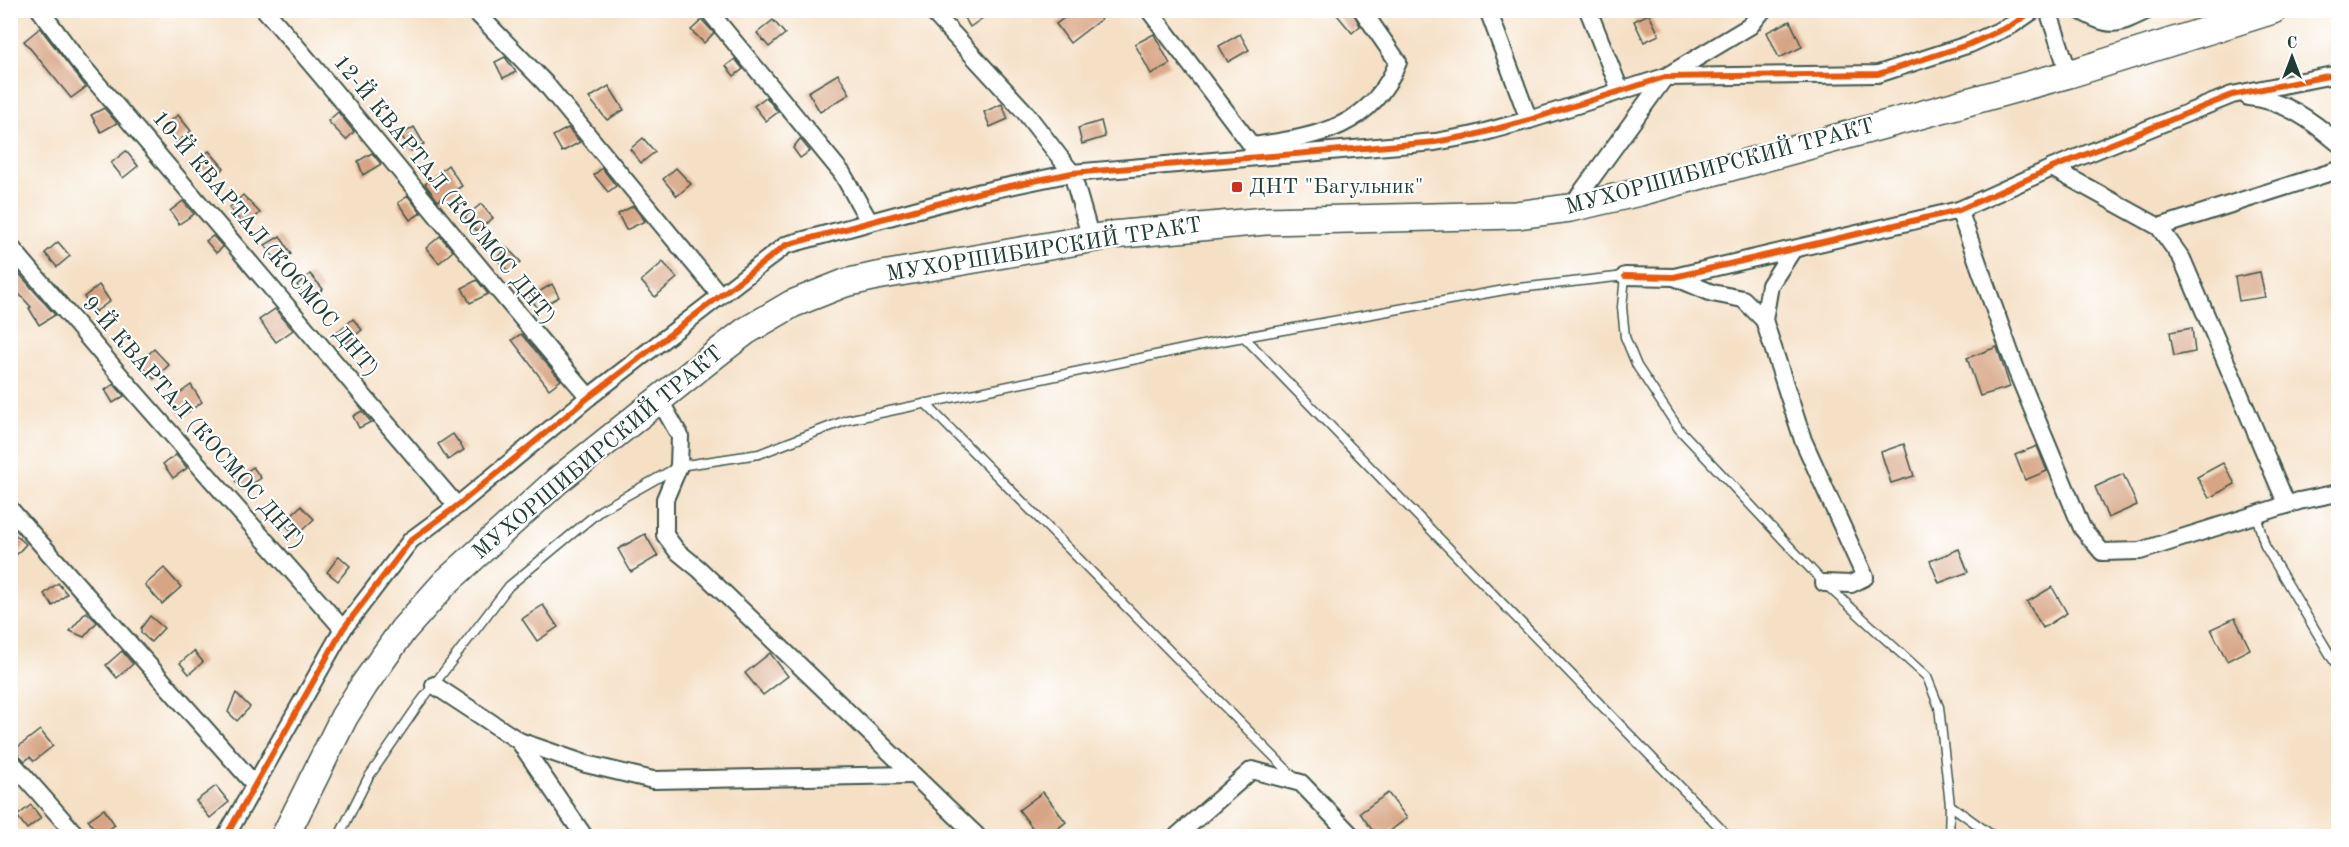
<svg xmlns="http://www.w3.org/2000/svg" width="2349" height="847" font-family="'Old Standard TT',serif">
	<rect width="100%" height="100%" fill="#fff"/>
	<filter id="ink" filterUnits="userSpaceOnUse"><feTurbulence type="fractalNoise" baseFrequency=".0167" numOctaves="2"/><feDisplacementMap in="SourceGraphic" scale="12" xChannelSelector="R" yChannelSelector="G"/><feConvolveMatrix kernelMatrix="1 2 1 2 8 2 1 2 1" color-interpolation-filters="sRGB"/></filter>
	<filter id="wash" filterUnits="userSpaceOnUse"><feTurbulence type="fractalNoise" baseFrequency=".008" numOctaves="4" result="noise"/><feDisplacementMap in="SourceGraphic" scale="24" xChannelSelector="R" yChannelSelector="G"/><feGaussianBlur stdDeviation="1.35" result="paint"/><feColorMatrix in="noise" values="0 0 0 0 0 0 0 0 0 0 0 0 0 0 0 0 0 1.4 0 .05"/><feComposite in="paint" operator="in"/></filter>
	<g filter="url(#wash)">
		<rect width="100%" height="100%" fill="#f5e0c6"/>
		<g id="blocks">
			<!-- building -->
			<g fill="#d7a484">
				<path d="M960,10H994L970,27Z"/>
				<path d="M1075,10H1113L1070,43L1056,24Z"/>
				<path d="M1333,10H1352L1360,26L1352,33Z"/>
				<path d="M1649,14L1659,35L1644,42L1634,21Z"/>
				<path d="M702,20L714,33L704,43L691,30Z"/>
				<path d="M773,20L785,34L769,47L757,33Z"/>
				<path d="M1790,21L1802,47L1779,58L1767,32Z"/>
				<path d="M40,28L86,87L71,98L24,41Z"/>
				<path d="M1154,34L1170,64L1151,74L1135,44Z"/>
				<path d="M1240,34L1249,50L1228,62L1219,46Z"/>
				<path d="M505,57L516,72L503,78L495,62Z"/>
				<path d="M735,59L743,69L734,76L726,66Z"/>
				<path d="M838,74L850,94L820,112L808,92Z"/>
				<path d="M609,86L624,110L607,120L589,98Z"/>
				<path d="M766,97L778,112L766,121L754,106Z"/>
				<path d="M1002,104L1008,119L990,127L984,112Z"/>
				<path d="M104,108L117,123L101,132L91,115Z"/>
				<path d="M338,112L354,132L346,140L328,121Z"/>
				<path d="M178,115L191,131L176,143L162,127Z"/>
				<path d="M1101,121L1105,137L1082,144L1078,128Z"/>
				<path d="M414,127L424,144L411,151L401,135Z"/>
				<path d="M568,128L580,142L562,152L553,136Z"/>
				<path d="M643,138L655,152L641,163L630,149Z"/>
				<path d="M800,139L810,151L800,158L793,148Z"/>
				<path d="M126,151L138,166L123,178L111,163Z"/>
				<path d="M209,151L224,168L210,180L195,163Z"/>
				<path d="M372,153L381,164L363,175L358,161Z"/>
				<path d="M448,165L462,186L438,201L425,184Z"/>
				<path d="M602,168L616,186L608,192L594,175Z"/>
				<path d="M676,168L691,184L677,196L663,179Z"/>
				<path d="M243,195L260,213L245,226L229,208Z"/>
				<path d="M408,196L421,213L410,220L398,203Z"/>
				<path d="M183,201L194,214L179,224L170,211Z"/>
				<path d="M481,204L493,218L477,231L465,217Z"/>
				<path d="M633,206L645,221L626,230L618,214Z"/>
				<path d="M213,236L223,247L216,253L206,241Z"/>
				<path d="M280,236L291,254L277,262L265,245Z"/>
				<path d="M440,236L453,251L439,263L426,248Z"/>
				<path d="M58,242L70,256L57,267L45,253Z"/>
				<path d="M507,248L521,262L510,273L496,259Z"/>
				<path d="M663,262L677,278L655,297L641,281Z"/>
				<path d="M10,263L55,315L39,325L29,308L31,307L10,284Z"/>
				<path d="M2260,272L2265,297L2239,301L2235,277Z"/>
				<path d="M310,274L323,289L310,300L297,285Z"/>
				<path d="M477,280L488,294L470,303L462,288Z"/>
				<path d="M552,284L559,297L538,309L530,297Z"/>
				<path d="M99,285L110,301L95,312L84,297Z"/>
				<path d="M275,309L293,330L276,342L259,320Z"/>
				<path d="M353,319L362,330L346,343L337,332Z"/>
				<path d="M2192,328L2195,352L2174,356L2170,332Z"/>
				<path d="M521,334L561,380L549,389L512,340Z"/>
				<path d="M1997,347L2010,387L1980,396L1967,358Z"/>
				<path d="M154,349L169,365L154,379L142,366V360Z"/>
				<path d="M114,384L124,396L113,403L105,390Z"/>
				<path d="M191,385L202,402L181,417L169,401Z"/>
				<path d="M362,411L371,422L359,428L353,416Z"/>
				<path d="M453,434L464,450L448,460L438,444Z"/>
				<path d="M1904,444L1914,476L1891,483L1881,452Z"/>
				<path d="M2037,446L2047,471L2025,480L2015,455Z"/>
				<path d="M176,455L187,468L173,478L163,464Z"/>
				<path d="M2223,463L2235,484L2209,498L2197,477Z"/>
				<path d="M253,467L261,478L243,490L235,480Z"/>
				<path d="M2123,474L2137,505L2108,518L2095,487Z"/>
				<path d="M301,506L314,519L296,536L283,522Z"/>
				<path d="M10,530L26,544L10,562Z"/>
				<path d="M645,534L658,556L631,572L618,549Z"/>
				<path d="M1959,549L1968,572L1939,583L1930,561Z"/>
				<path d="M339,556L350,566L338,581L327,572Z"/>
				<path d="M164,568L181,587L162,604L145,585Z"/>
				<path d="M58,583L67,594L53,606L44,594Z"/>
				<path d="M2052,587L2067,613L2043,628L2027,602Z"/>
				<path d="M543,605L558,627L537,641L522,619Z"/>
				<path d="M86,612L97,622L84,637L70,631Z"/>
				<path d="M150,616L164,628L151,642L141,633V628Z"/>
				<path d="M2235,618L2250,649L2227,661L2211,629Z"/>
				<path d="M122,651L133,664L117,678L106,665Z"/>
				<path d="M194,651L203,662L189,674L180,663Z"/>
				<path d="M770,653L788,676L763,695L745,673Z"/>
				<path d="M236,693L250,707L237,721L228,712Z"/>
				<path d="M40,730L53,746L34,761L30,757L25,761L14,750Z"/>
				<path d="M216,786L229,802L210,818L196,801Z"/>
				<path d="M1043,792L1066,822L1047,837H1039L1019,810Z"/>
				<path d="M1388,793L1407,818L1382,837H1377L1360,813Z"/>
				<path d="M31,805L41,818L27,829L17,816Z"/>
				<path d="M104,809L115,825L99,836L88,820Z"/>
			</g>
		</g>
	</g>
	<g filter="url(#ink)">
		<use href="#blocks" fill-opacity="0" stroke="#3f554a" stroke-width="1.5"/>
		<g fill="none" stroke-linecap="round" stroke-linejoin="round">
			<defs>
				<g id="lane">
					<path d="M1244,337L1728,836"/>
					<path d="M925,403L1296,779"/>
					<path d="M2256,515L2265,546L2338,668"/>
					<path d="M1950,805L1993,836"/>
					<path d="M339,836L368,778L419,704L509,586L601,510L679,466L759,454L847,420L1222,341L1510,289L1625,276L1622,307L1625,337L1637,366L1679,429L1824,583L1927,677L1939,707L1950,805L1949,836"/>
				</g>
				<g id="street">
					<path d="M40,10L78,61L457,506"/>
					<path d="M265,10C376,137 478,270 589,397"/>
					<path d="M474,10L545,83L720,295"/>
					<path d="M708,10L842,173L869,221"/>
					<path d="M931,10L1024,111L1072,173L1091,239"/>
					<path d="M1149,10L1259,155"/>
					<path d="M1488,10L1529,120"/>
					<path d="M1588,10L1620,90"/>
					<path d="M2048,10L2069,74"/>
					<path d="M2079,10C2111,28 2115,26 2148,10"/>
					<path d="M2248,97C2284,100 2311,120 2338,143"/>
					<path d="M1253,146C1317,136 1371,129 1398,62L1362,10"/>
					<path d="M2052,168L2159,227L2182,259L2287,505"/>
					<path d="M1570,208L1665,77L1750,26L1763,10"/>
					<path d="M1959,210L2017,372L2082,528L2102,552L2140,551L2299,501L2338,493"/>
					<path d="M2159,227L2338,170"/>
					<path d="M10,246L124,380L343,629"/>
					<path d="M1625,276L1674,277L1959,210L2052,168L2232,95L2338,74"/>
					<path d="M1674,277L1712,293L1743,299L1764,320L1803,440L1865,577L1851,584L1824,583"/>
					<path d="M1764,320L1770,285L1792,251"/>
					<path d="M659,399L680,436L679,466L665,499V535L677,551L699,569L977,836"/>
					<path d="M10,509L255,785"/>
					<path d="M434,685L519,741L584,836"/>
					<path d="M519,741L586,764L653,780L912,775"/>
					<path d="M10,760L77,836"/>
					<path d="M226,836L343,629L411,540L457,506L589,397L786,245L981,192L1072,173L1435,142L1474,135L1529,120L1665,77L1878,74L1970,44L2012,25L2034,10"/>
					<path d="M1177,836L1252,770L1301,783L1352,836"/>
				</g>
				<path id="primary" d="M285,836L344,717L364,685L403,630L445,583L557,481L716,354L746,331L792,304L845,283L877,276L1112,235L1265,221L1516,215L1570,208L1640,192L2069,74L2273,10"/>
			</defs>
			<!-- lane casing -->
			<use href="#lane" stroke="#3f554a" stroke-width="11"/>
			<!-- street casing -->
			<use href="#street" stroke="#3f554a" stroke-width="20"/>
			<!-- primary casing -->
			<use href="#primary" stroke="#3f554a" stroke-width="30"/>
			<!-- lane -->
			<use href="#lane" stroke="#fff" stroke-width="8"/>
			<!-- street -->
			<use href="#street" stroke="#fff" stroke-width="16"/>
			<!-- primary -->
			<use href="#primary" stroke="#fff" stroke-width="27"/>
			<defs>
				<g id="cycleway">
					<path d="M1625,276L1674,277L1959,210L2052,168L2232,95L2338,74"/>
					<path d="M226,836L343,629L411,540L457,506L589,397L786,245L981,192L1072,173L1435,142L1474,135L1529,120L1665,77L1878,74L1970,44L2012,25L2034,10"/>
				</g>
			</defs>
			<!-- cycleway casing -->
			<use href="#cycleway" stroke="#fff" stroke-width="10"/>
			<!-- cycleway -->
			<use href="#cycleway" stroke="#e8590c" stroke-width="6"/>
		</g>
	</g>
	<!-- markers -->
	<rect fill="#c8321e" stroke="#fff" stroke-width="2" x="1231" y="181" width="12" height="12" rx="3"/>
	<g text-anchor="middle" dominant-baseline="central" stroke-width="4.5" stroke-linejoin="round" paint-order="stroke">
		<!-- street labels -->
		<g font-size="22" fill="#1f3d34" stroke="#fff">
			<text transform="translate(1720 167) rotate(-15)">МУХОРШИБИРСКИЙ ТРАКТ</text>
			<text transform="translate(444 190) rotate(51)">12-Й КВАРТАЛ (КОСМОС ДНТ)</text>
			<text transform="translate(265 244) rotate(50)">10-Й КВАРТАЛ (КОСМОС ДНТ)</text>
			<text transform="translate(1044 250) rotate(-9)">МУХОРШИБИРСКИЙ ТРАКТ</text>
			<text transform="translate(193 423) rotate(49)">9-Й КВАРТАЛ (КОСМОС ДНТ)</text>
			<text transform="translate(598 453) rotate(-40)">МУХОРШИБИРСКИЙ ТРАКТ</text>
		</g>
		<!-- poi labels -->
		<g font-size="22" fill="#1f3d34" stroke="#fff" text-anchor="start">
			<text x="1249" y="187">ДНТ "Багульник"</text>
		</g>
	</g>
	<!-- margin -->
	<rect width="2349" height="847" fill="none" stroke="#fff" stroke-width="36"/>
	<!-- north arrow -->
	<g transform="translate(2292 57)" stroke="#ffffff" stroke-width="4.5" paint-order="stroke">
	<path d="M0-4.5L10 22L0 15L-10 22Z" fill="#1f3d34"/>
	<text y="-9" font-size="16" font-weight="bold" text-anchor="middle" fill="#1f3d34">С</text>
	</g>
</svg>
